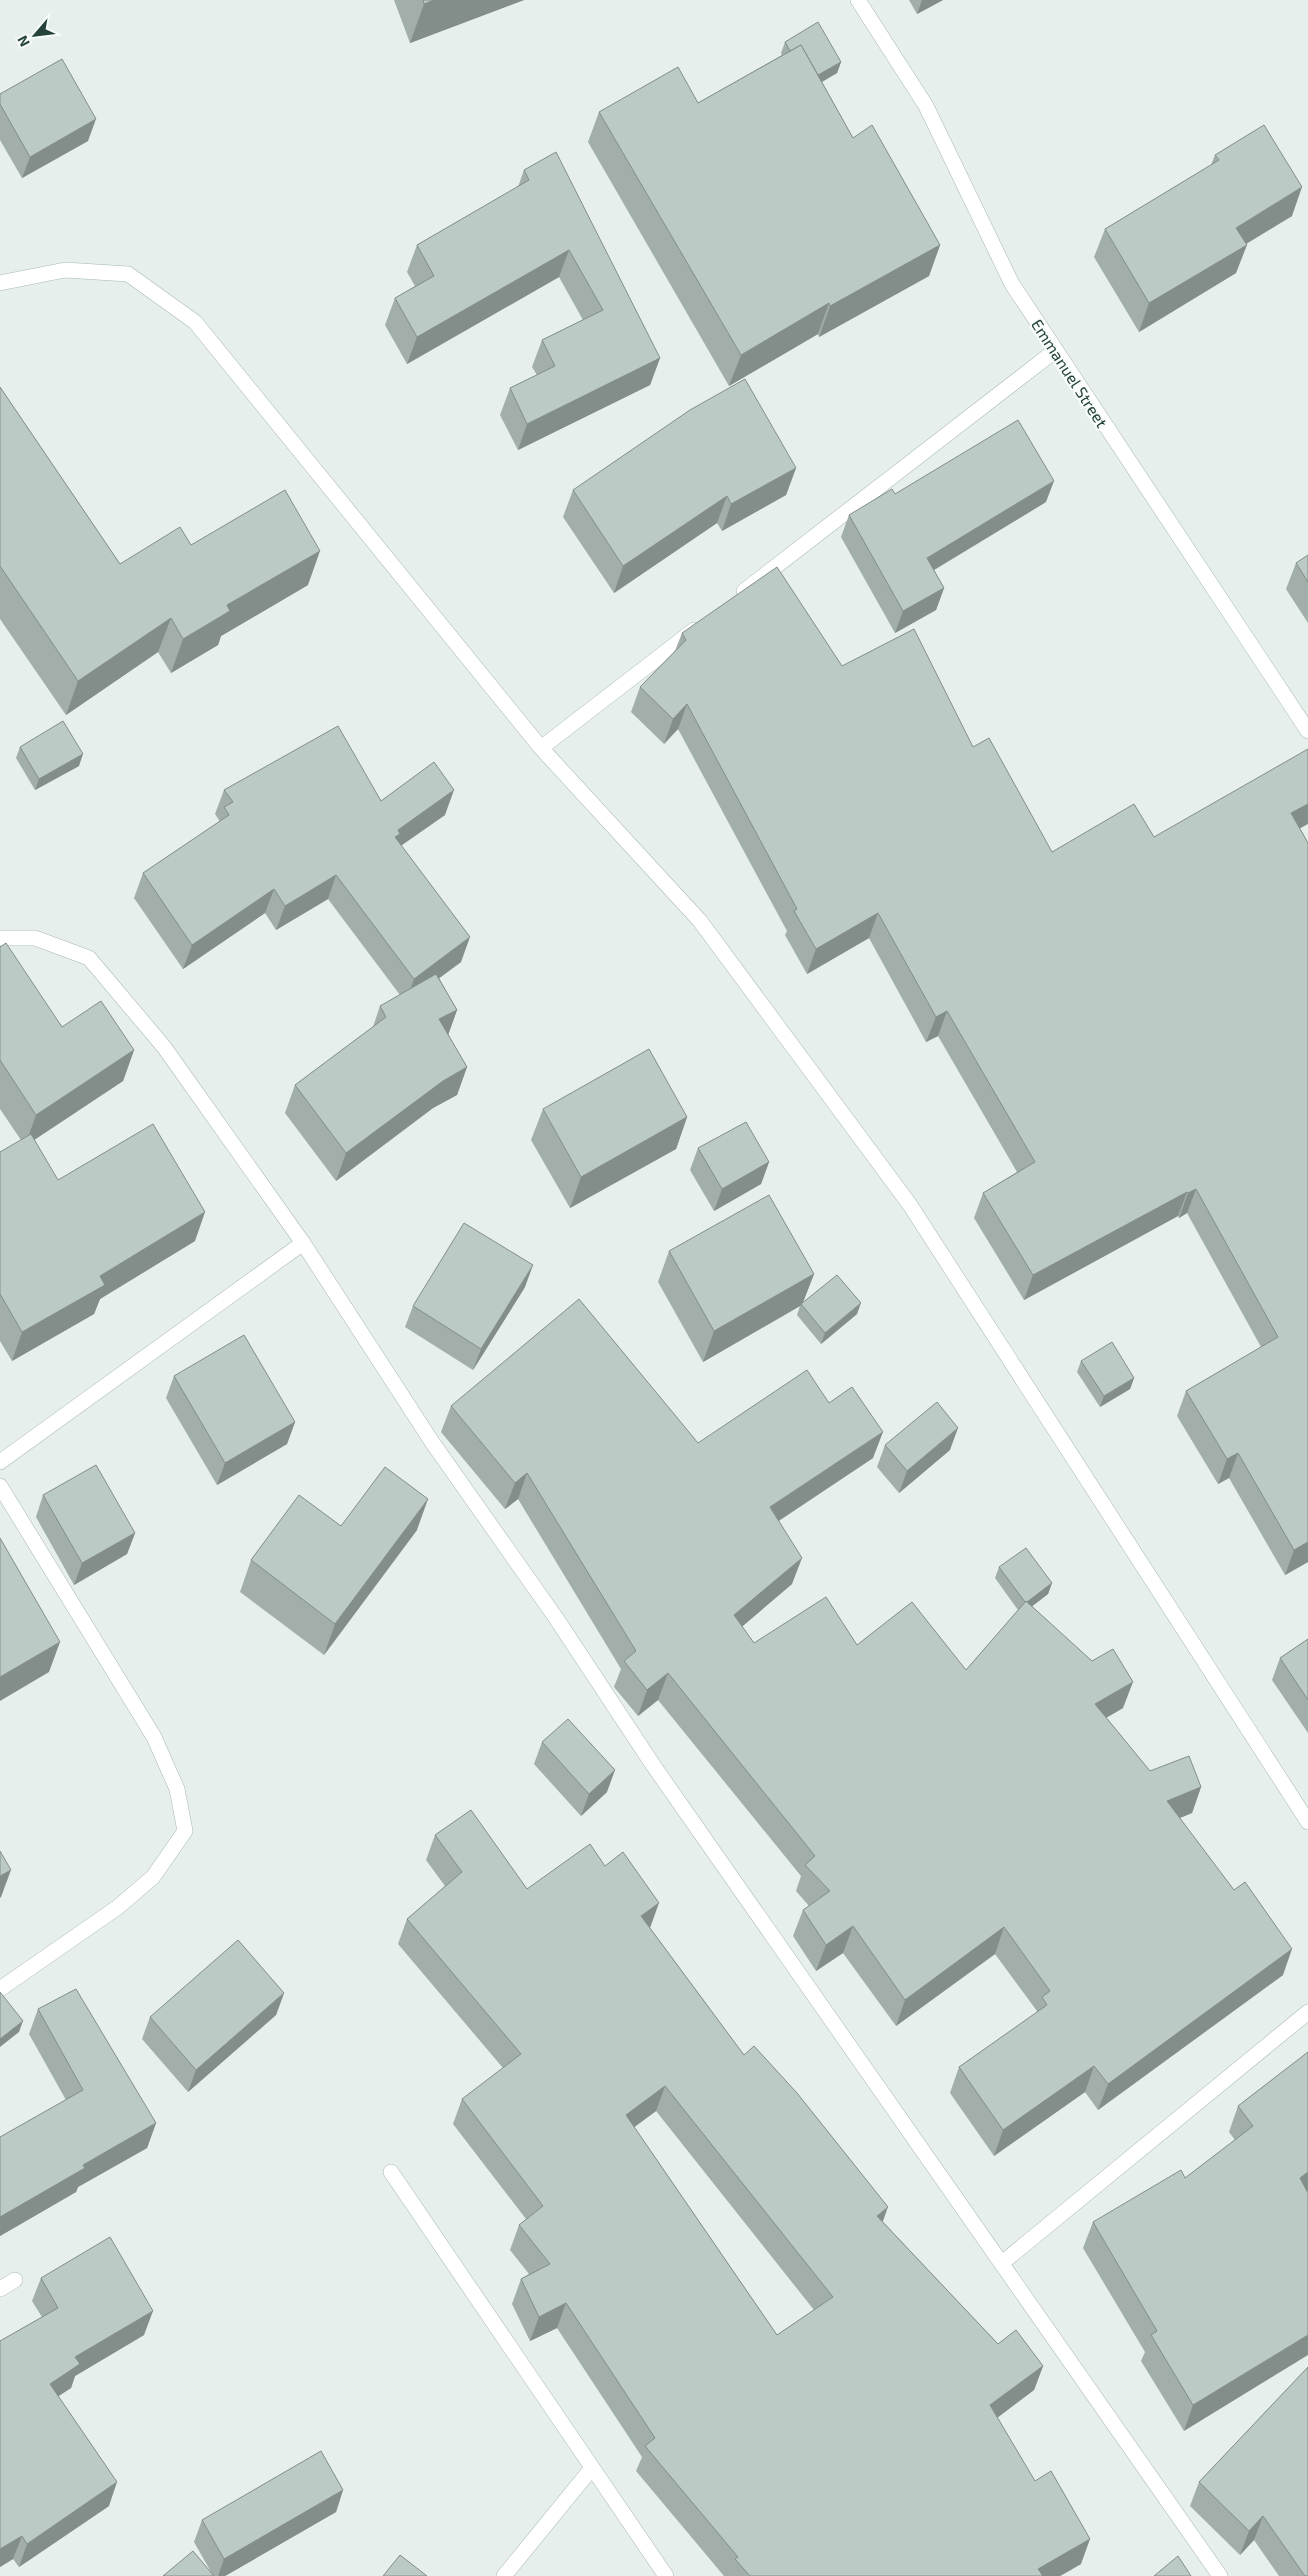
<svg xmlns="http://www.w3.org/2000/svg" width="1308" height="2576" font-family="'Exo 2',sans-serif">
	<rect width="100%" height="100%" fill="#e6efeb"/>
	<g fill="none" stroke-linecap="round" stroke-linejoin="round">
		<defs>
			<g id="street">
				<path d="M858,0L926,106L1012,284L1308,731"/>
				<path d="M0,283L65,270L128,274L195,322L541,748L700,921L910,1205L1308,1822"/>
				<path d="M744,591L1056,350"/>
				<path d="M541,748L694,630"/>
				<path d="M0,938H35L89,958L164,1047L303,1243L432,1442L556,1618L653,1765L1220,2576"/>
				<path d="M0,1462L303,1243"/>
				<path d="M0,1486L154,1737L177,1789L185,1831L153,1877L118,1907L0,1989"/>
				<path d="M391,2172L666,2576"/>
				<path d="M1002,2263L1308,2012"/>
				<path d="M0,2289L15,2280"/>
				<path d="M504,2576L592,2468"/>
			</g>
		</defs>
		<!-- street casing -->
		<use href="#street" stroke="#a8b8b2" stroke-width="16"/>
		<!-- street -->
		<use href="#street" stroke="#fff" stroke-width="15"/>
	</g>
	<!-- wall -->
	<g fill="#a1aea9" fill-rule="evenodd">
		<path d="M394,0H524L410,43Z"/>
		<path d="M909,0H943L917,14Z"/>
		<path d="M785,42L841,62L837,73L822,82L853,138L940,245L929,276L819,337L818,334L729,386L588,142L599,112L698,103L782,55L781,53Z"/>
		<path d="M0,94L88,141L22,178L0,140Z"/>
		<path d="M1215,155L1292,216L1246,244L1236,273L1139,332L1094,257L1105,229L1211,165Z"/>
		<path d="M524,170L660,358L650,385L518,450L500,415L510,388L537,375L532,367L542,340L583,320L559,277L407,364L385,325L395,298L415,286L407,272L417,245L518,187Z"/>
		<path d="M0,387L120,564L191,545L308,585L221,636L218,645L171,673L158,652L66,715L0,619Z"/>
		<path d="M796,468L786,495L722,531L717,523L614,593L563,517L573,490Z"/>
		<path d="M895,494L1046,502L934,570L944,588L936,610L895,633L841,537L849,515Z"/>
		<path d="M1308,555V623L1286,589L1296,563Z"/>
		<path d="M682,633L842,666L973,747L1052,852L1154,837L1300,828L1308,843V1562L1285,1575L1229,1478L1218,1484L1177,1416L1186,1391L1261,1347L1187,1213L1179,1218L1178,1216L1024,1300L974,1218L983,1193L1017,1172L938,1036L926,1042L869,938L807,974L785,935L787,931L678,729L664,744L631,712L640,687L675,651Z"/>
		<path d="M20,747L79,766L35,790L16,758Z"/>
		<path d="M224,790L381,801L445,815L401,845L461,962L439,978L457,1010L448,1035L467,1067L457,1095L433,1108L336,1181L285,1113L295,1085L373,1027L380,1006L400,995L328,899L276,930L265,913L183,969L134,898L143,873L219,822V820L215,814Z"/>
		<path d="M0,947L62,1027L134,1050L123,1081L34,1140L58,1180L195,1241L100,1299L94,1314L12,1361L0,1341V1152L21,1140L0,1109Z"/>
		<path d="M543,1109L687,1117L676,1149L570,1208L531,1140Z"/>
		<path d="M698,1148L769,1162L761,1184L714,1211L690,1170Z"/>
		<path d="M669,1251L814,1274L803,1302L857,1314L821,1344L797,1315L800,1306L703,1362L658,1282Z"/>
		<path d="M525,1287L473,1370L405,1327L413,1306Z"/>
		<path d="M1081,1361L1134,1378L1130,1389L1100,1407L1077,1372Z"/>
		<path d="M174,1376L295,1422L287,1444L217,1485L166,1398Z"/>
		<path d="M829,1403L873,1458L779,1521L792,1584L742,1626L754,1643L857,1645L966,1670L1018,1610L995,1578L999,1567L1052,1583L1048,1594L1032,1606L1123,1708L1106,1718L1150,1771L1201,1787L1192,1813L1180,1818L1283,1975L1098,2110L1085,2092L994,2156L950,2093L959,2067L1036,2013L1037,2011L995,1954L896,2026L843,1953L816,1971L793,1936L803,1910L809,1906L796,1891L801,1876L658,1700L638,1716L614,1687L621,1669L518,1499L505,1509L441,1432L451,1406L698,1443Z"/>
		<path d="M885,1445L950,1450L899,1493L877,1467Z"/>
		<path d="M43,1495L135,1533L127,1554L74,1585L36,1517Z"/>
		<path d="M341,1526L417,1530L324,1655L240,1592L251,1560Z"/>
		<path d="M1308,1639V1733L1272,1680L1280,1658Z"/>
		<path d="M542,1742L607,1792L581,1816L534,1764Z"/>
		<path d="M435,1835L527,1889L650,1928L744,2055L883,2222L998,2344L1043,2366L1034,2390L997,2418L1081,2564L1060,2576H724L636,2471L642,2457L557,2328L530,2341L512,2304L521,2279L529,2274L510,2250L519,2225L526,2219L453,2124L462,2099L503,2068L398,1944L407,1919L445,1886L426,1860ZM656,2111L814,2310L777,2335L634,2127Z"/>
		<path d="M284,1993L276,2015L188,2092L142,2039L150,2017Z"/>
		<path d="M38,2009L156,2123L147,2148L78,2187L76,2192L0,2236V2137L66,2100L29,2034Z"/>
		<path d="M1308,2052V2191L1184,2431L1141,2361L1145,2352L1083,2248L1093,2222L1185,2178L1235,2140L1229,2132L1238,2106Z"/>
		<path d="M41,2278L144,2335L75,2376L71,2388L58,2396L109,2506L19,2567L13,2559L0,2567V2341L42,2317L32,2301Z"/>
		<path d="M1308,2367V2576H1279L1254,2540L1240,2555L1190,2506L1199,2482Z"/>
		<path d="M343,2490L336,2512L225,2576H163L211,2572L194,2542L202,2520Z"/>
	</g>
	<!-- shaded-wall -->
	<g fill="#838d89">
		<path d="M434,0H524L410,43L424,4Z"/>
		<path d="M922,0H943L917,14Z"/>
		<path d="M841,62L837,73L804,92L808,81Z"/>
		<path d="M96,119L88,141L22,178L30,157Z"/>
		<path d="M1302,187L1292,216L1226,256L1236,228Z"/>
		<path d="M940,245L929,276L819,337L830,306Z"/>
		<path d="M1247,245L1236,273L1139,332L1149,303Z"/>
		<path d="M569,250L559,277L407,364L417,337Z"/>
		<path d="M829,303L818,334L729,386L741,355Z"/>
		<path d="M660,358L650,385L518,450L527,424Z"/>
		<path d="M796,468L786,495L722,531L731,504Z"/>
		<path d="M1054,481L1046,502L919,579L927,558Z"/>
		<path d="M727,496L717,523L614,593L623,566Z"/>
		<path d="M320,551L308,585L221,636L218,645L171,673L183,639L227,605Z"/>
		<path d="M944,588L936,610L895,633L903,611Z"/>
		<path d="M171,618L158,652L66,715L78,681Z"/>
		<path d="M687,704L678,729L664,744L673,719Z"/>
		<path d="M83,754L79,766L35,790L39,779Z"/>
		<path d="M454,790L445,815L395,850L387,861L398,830Z"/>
		<path d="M1308,804V824L1282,838L1291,813Z"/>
		<path d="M336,875L328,899L276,930L285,906Z"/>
		<path d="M274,889L265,913L183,969L192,945Z"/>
		<path d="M878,913L869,938L807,974L816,949Z"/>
		<path d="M470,937L461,962L406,1003L414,979Z"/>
		<path d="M457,1010L447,1038L439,1019Z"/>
		<path d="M947,1011L938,1036L926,1042L936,1017Z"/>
		<path d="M134,1050L123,1081L25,1146L36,1115Z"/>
		<path d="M467,1067L457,1095L433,1108L336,1181L346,1153L443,1081Z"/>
		<path d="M687,1117L676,1149L570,1208L581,1177Z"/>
		<path d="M769,1162L761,1184L714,1211L722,1189Z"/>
		<path d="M1196,1189L1187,1213L1179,1218L1188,1193Z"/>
		<path d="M1187,1192L1178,1216L1024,1300L1033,1275Z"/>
		<path d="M205,1212L195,1241L100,1299L94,1314L12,1361L22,1332L100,1276Z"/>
		<path d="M533,1265L525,1287L473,1370L481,1349Z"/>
		<path d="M814,1274L802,1305L801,1304L800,1306L703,1362L714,1331Z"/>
		<path d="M861,1303L857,1314L821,1344L825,1333Z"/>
		<path d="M1134,1378L1130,1389L1100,1407L1104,1396Z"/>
		<path d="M295,1422L287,1444L217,1485L225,1463Z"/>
		<path d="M958,1428L950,1450L899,1493L907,1471Z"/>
		<path d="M883,1432L873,1458L760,1533L770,1507Z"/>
		<path d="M1238,1453L1229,1478L1218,1484L1227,1459Z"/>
		<path d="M527,1473L518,1499L505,1509L515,1483Z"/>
		<path d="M428,1499L417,1530L324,1655L335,1624Z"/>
		<path d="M135,1533L127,1554L74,1585L82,1563Z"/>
		<path d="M1308,1542V1562L1285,1575L1294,1550Z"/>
		<path d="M802,1558L792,1584L724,1642L734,1615Z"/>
		<path d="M1052,1583L1048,1594L1022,1614L1026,1603Z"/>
		<path d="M60,1642L49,1672L0,1701V1677Z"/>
		<path d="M668,1673L658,1700L638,1716L647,1690Z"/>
		<path d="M1133,1682L1123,1708L1085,1730L1095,1704Z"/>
		<path d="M615,1770L607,1792L581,1816L589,1794Z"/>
		<path d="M1201,1787L1192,1813L1157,1827L1167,1801Z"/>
		<path d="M11,1870L1,1897L0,1898V1876Z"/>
		<path d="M659,1903L650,1928L641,1916Z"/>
		<path d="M853,1926L843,1953L816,1971L826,1945Z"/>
		<path d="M1004,1927L995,1954L896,2026L905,2000Z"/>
		<path d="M1292,1949L1283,1975L1098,2110L1108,2084Z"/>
		<path d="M284,1993L276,2015L188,2092L196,2070Z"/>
		<path d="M23,2021L19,2032L0,2047V2039Z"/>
		<path d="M1094,2066L1085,2092L994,2156L1003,2130Z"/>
		<path d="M665,2086L656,2111L617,2140L626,2115Z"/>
		<path d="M156,2123L147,2148L78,2187L76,2192L0,2236V2217L83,2165Z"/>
		<path d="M1308,2172V2191L1290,2204L1300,2178Z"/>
		<path d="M888,2207L879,2232L877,2216Z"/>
		<path d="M566,2303L557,2328L530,2341L539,2317Z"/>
		<path d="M153,2311L144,2335L75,2376L71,2388L42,2407L50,2384L75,2357Z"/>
		<path d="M1308,2335V2355L1184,2431L1193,2405Z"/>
		<path d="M1043,2366L1034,2390L981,2430L990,2405Z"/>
		<path d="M117,2482L109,2506L19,2567L27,2544Z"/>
		<path d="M343,2490L336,2512L225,2576H218L224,2559Z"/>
		<path d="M1263,2516L1254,2540L1240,2555L1249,2531Z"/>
		<path d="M22,2536L13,2559L0,2567V2549Z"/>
		<path d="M1090,2539L1081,2564L1060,2576H1035L1038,2569Z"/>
	</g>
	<!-- building -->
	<g fill="#bbcac4" stroke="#838d89" fill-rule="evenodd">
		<path d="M423,0H434L424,4Z"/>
		<path d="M818,22L841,62L818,75L801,45L790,51L785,42Z"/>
		<path d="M801,45L853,138L872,125L940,245L830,306L829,303L741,355L599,112L678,67L698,103Z"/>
		<path d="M62,59L96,119L30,157L0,104V94Z"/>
		<path d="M1264,125L1302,187L1236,228L1247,245L1149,303L1105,229L1219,160L1215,155Z"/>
		<path d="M556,152L660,358L527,424L510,388L555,366L542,340L603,310L569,250L417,337L395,298L434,276L417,245L529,180L524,170Z"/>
		<path d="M745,379L796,468L731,504L727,496L623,566L573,490L690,410Z"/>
		<path d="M0,387L120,564L180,527L191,545L285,490L320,551L227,605L230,611L183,639L171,618L78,681L0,566Z"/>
		<path d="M1018,420L1054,481L927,558L944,588L903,611L849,515L892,489L895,494Z"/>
		<path d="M1308,555V582L1296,563Z"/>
		<path d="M777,567L842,666L914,629L973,747L989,738L1052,852L1134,804L1154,837L1308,749V804L1291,813L1308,843V1542L1294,1550L1238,1453L1227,1459L1186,1391L1278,1337L1196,1189L1188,1193L1187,1192L1033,1275L983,1193L1035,1162L947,1011L936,1017L878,913L816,949L794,911L797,909L687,704L673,719L640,687L686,640L682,633Z"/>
		<path d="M63,721L83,754L39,779L20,747Z"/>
		<path d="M338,726L381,801L434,762L454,790L398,830L400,834L395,837L470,937L414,979L336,875L285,906L274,889L192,945L143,873L229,815L224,807L233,802L224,790Z"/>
		<path d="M6,943L62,1027L101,1001L134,1050L36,1115L0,1060V947Z"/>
		<path d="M436,974L457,1010L439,1019L467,1067L443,1081L346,1153L295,1085L386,1017L380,1006Z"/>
		<path d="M649,1049L687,1117L581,1177L543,1109Z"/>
		<path d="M746,1122L769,1162L722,1189L698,1148Z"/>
		<path d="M153,1124L205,1212L100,1276L105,1285L22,1332L0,1294V1152L31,1134L58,1180Z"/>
		<path d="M769,1195L814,1274L714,1331L669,1251Z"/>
		<path d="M464,1223L533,1265L481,1349L413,1306Z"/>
		<path d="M837,1275L861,1303L825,1333L801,1304Z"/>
		<path d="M579,1299L698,1443L807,1370L829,1403L852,1387L883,1432L770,1507L802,1558L734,1615L754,1643L826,1597L857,1645L912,1602L966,1670L1026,1601L1092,1661L1113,1649L1133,1682L1095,1704L1150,1771L1189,1756L1201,1787L1167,1801L1234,1890L1245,1882L1292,1949L1108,2084L1094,2066L1003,2130L959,2067L1047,2005L1042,1997L1050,1991L1004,1927L905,2000L853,1926L826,1945L803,1910L830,1891L805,1865L815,1856L668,1673L647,1690L624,1661L636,1651L527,1473L515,1483L451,1406Z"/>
		<path d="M244,1335L295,1422L225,1463L174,1376Z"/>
		<path d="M1112,1342L1134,1378L1104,1396L1081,1361Z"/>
		<path d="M937,1402L958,1428L907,1471L885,1445Z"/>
		<path d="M96,1465L135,1533L82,1563L43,1495Z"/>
		<path d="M385,1467L428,1499L335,1624L251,1560L299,1495L341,1526Z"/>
		<path d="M0,1538L60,1642L0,1677Z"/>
		<path d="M1026,1548L1052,1583L1027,1602L1026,1601L1025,1602L999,1567Z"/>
		<path d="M1308,1639V1700L1280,1658Z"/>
		<path d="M568,1719L615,1770L589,1794L542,1742Z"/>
		<path d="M471,1810L527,1889L590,1844L605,1866L623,1852L659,1903L641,1916L744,2055L754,2046L797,2093L888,2207L877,2216L998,2344L1016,2330L1043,2366L990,2405L1035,2481L1051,2471L1090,2539L1038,2569L1043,2576H750L735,2559L738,2557L645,2446L655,2438L566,2303L539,2317L521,2279L550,2264L519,2225L543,2206L462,2099L521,2054L407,1919L462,1872L435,1835ZM665,2086L833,2297L777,2335L626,2115Z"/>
		<path d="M0,1851L11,1870L0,1876Z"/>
		<path d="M238,1940L284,1993L196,2070L150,2017Z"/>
		<path d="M76,1989L156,2123L83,2165L85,2168L0,2217V2137L83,2090L38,2009Z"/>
		<path d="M0,1992L23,2021L0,2039Z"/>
		<path d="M1308,2052V2172L1300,2178L1308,2193V2335L1193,2405L1151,2335L1157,2331L1093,2222L1181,2170L1185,2178L1253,2126L1238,2106Z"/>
		<path d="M110,2237L153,2311L75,2357L80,2364L50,2384L117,2482L27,2544L22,2536L0,2549V2341L58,2308L41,2278Z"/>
		<path d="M1308,2367V2576H1305L1263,2516L1249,2531L1199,2482Z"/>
		<path d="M321,2451L343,2490L224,2559L202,2520Z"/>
		<path d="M193,2551L214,2576H163Z"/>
		<path d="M400,2555L427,2576H383Z"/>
		<path d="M1178,2556L1191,2576H1154Z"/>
	</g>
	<g text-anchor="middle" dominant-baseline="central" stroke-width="4.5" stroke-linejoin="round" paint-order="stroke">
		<!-- street labels -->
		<g font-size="16" fill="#24423a" stroke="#f7fbf9">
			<text transform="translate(1070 373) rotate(57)">Emmanuel Street</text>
		</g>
	</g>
	<!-- north arrow -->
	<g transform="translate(35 35) rotate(242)" stroke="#f7fbf9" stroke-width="4" paint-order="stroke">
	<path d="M0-4L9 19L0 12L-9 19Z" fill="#24423a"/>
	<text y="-8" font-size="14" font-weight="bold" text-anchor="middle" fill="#24423a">N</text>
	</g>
</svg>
